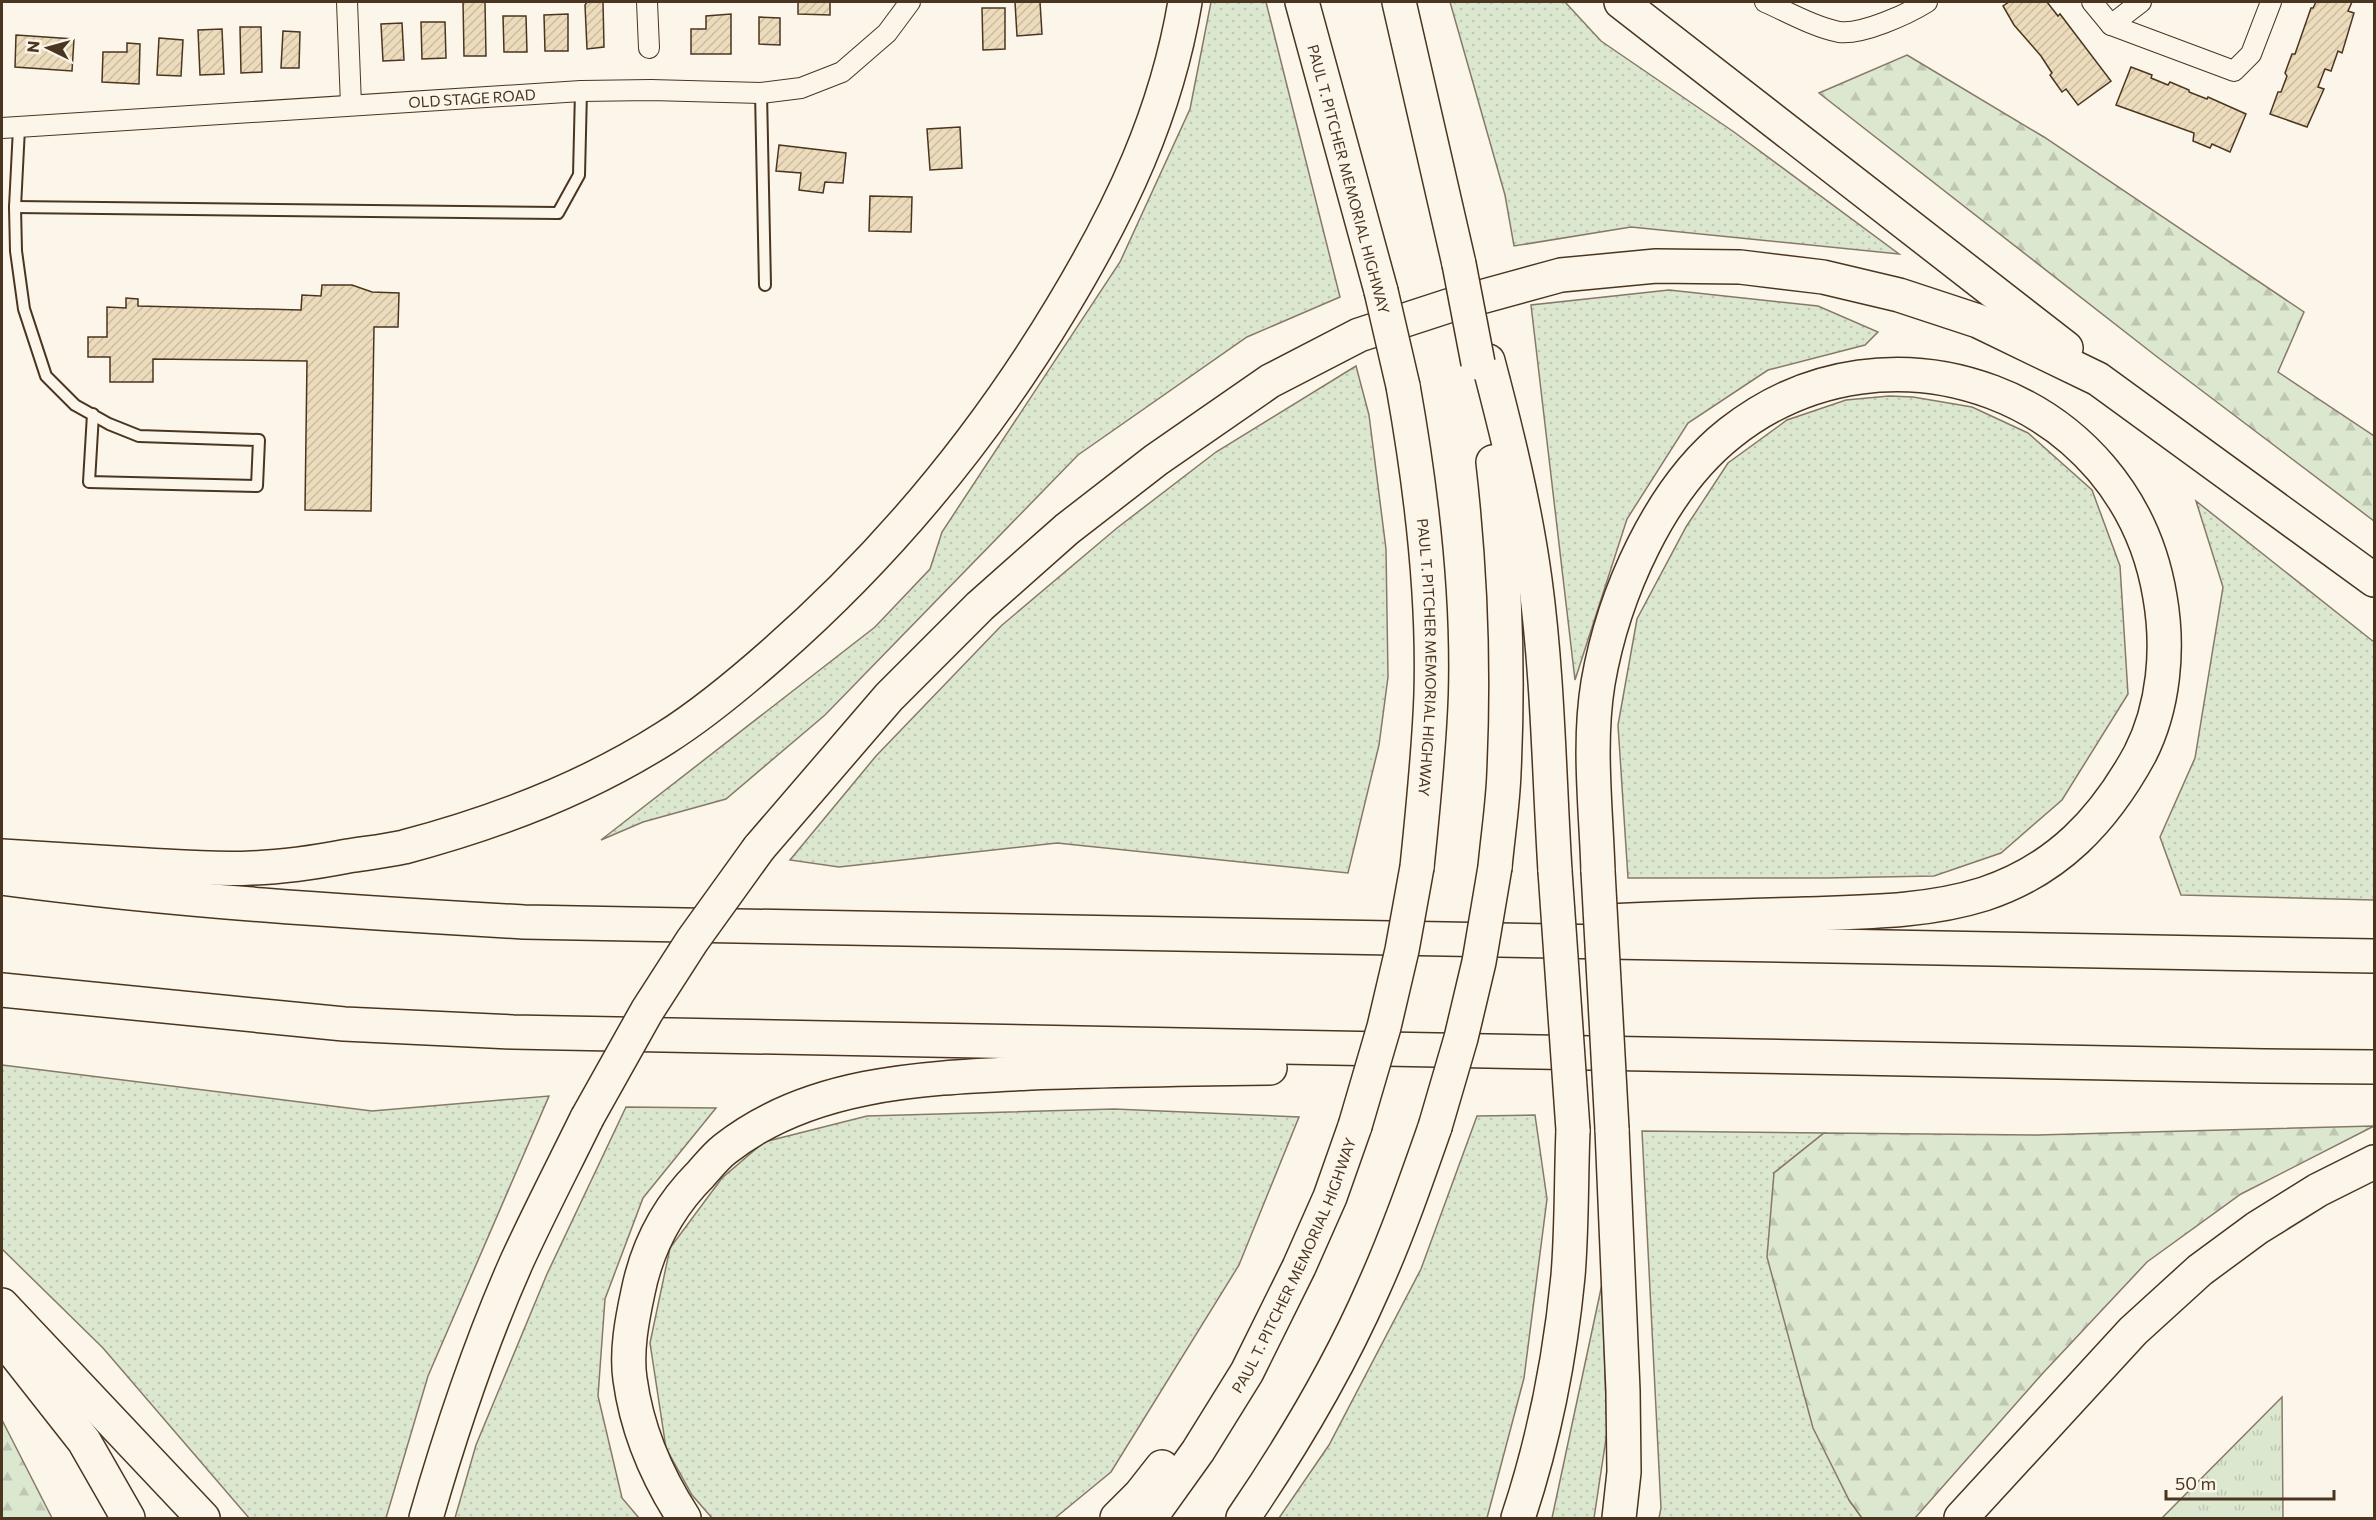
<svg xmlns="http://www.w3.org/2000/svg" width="2376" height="1520" font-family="Commissioner,sans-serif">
	<defs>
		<pattern id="grass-dots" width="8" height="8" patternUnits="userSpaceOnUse" patternTransform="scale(1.5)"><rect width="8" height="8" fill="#dce7d0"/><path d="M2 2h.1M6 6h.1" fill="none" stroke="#bec7b2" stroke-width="1.8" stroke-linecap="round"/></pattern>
		<pattern id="forest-firs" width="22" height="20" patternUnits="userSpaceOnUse" patternTransform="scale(1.5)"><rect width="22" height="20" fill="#dce7d0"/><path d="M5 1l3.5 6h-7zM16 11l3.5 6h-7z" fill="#bec7b2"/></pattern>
		<pattern id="park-tufts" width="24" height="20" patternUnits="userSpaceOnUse" patternTransform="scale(1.5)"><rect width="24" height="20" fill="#dce7d0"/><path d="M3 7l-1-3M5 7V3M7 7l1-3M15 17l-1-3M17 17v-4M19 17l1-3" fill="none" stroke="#bec7b2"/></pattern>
		<pattern id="building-hatch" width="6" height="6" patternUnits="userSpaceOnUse" patternTransform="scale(1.5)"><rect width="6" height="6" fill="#ecdcbc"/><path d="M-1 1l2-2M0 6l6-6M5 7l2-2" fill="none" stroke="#ccbda1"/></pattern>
	</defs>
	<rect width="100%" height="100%" fill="#fbf6e9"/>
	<!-- grass -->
	<g fill="url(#grass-dots)" stroke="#887966" stroke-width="1.5">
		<path d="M1211,2H1266L1340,297L1247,337L1078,455L825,715L726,799L643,822L601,840L875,627L930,569L942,532L1120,262L1190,109Z"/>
		<path d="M1450,2H1565L1601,41L1734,132L1899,254L1631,227L1514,246L1505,195Z"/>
		<path d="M1669,290L1818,306L1878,332L1865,345L1768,370L1688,423L1627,519L1575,680L1531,305Z"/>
		<path d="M1356,366L1369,415L1386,549L1388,677L1379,745L1348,873L1057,843L839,867L790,860L876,756L1001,626L1117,528L1216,452Z"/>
		<path d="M1889,396L1913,397L1972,407L2028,433L2092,490L2120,566L2128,694L2062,800L2001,853L1934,876L1825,878H1628L1618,725L1637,619L1686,527L1728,463L1787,420L1846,400Z"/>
		<path d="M2196,501L2374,642V900L2181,895L2160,837L2195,758L2223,587Z"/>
		<path d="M2,1065L372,1111L549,1096L428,1376L386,1518H249L103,1348L2,1249Z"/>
		<path d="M626,1107L716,1108L643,1198L605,1299L598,1396L622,1498L639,1518H455L476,1445L547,1274Z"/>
		<path d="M1114,1109L1299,1117L1239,1265L1111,1472L1055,1518H712L692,1495L666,1448L650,1343L670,1248L722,1178L764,1142L867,1116Z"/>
		<path d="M1535,1115L1547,1199L1524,1378L1487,1518H1279L1329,1445L1421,1269L1477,1116Z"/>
		<path d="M1642,1131L1824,1133L1774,1173L1849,1500L1862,1518H1659L1661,1508Z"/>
		<path d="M1602,1284L1607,1432L1594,1518H1552Z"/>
	</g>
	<!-- forest -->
	<g fill="url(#forest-firs)" stroke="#887966" stroke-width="1.5">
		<path d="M1907,55L2044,137L2304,312L2278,372L2374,436V521L2156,356L1819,93Z"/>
		<path d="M2374,1126L2241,1194L2147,1262L2043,1373L1915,1518H1862L1849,1500L1813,1428L1767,1257L1774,1173L1824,1133L2037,1135Z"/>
		<path d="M2,1420L52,1518H2Z"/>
	</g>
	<!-- park -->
	<path fill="url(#park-tufts)" stroke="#887966" stroke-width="1.5" d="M2282,1397L2283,1518H2162Z"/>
	<!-- building -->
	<g fill="url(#building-hatch)" stroke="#4a3520" stroke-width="1.5">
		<path d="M463,2H485L486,56H464Z"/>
		<path d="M587,2H603L604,47L587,49L585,5Z"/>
		<path d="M798,2H830V15L798,14Z"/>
		<path d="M1015,2H1040L1042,34L1017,36Z"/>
		<path d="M2009,2H2047L2058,16L2060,14L2111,81L2078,105L2066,89L2062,92L2050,75L2052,73L2041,56L2014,25L2003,6Z"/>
		<path d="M2316,2H2352L2348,11L2354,13L2342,53L2338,51L2331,71L2325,69L2318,87L2324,89L2307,127L2270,114L2278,92H2281L2287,76L2285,73L2292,54H2295L2311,8H2313Z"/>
		<path d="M982,8H1005V49L983,50Z"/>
		<path d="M568,14V51H545L544,15Z"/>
		<path d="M731,14V54H691V29H706V16Z"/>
		<path d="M503,16H526L527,52H504Z"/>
		<path d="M759,17L780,18V45L759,44Z"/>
		<path d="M421,22H445L446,58L422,59Z"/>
		<path d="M402,23L404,60L383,61L381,24Z"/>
		<path d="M240,27H261L262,72L241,73Z"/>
		<path d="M222,29L224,74L200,75L198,30Z"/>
		<path d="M283,31L300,32L299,68H281Z"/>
		<path d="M16,35L74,39L72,71L15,67Z"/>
		<path d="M159,38L183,40L181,76L157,75Z"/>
		<path d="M127,43L140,44L139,84L102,82L103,52H127Z"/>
		<path d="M2131,67L2152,75L2151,78L2168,85L2170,82L2189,90V92L2207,99L2208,97L2246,114L2230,152L2212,144L2210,148L2193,141L2194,133L2116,105Z"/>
		<path d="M960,127L962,168L930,170L927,129Z"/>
		<path d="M779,145L846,153L843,183L825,182L823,193L799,190L801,173L776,171Z"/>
		<path d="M870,196L912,197L911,232L869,231Z"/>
		<path d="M322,285H352L372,292L399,293L398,327H374L371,511L305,510L307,361L153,359V382H110V357H88V337H107V307L126,308V298L138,299V306L301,310L302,295L321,296Z"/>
	</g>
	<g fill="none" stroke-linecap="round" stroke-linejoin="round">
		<defs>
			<g id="lane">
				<path d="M761,93L765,285"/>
				<path d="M19,128L15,207L16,251L24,309L46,376L75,405L109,424L139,436L259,440L257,486L89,482L93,414"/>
				<path d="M15,207L558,213L579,175L581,91"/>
			</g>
			<g id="street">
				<path d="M347,2L351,105"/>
				<path d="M647,2L649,48"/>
				<path d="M1765,2C1788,12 1814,27 1839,32C1862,35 1908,14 1927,2"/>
				<path d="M2092,2L2111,25L2234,71L2251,54L2271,2"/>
				<path d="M2111,25L2141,2"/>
				<path id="s1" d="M2,128L581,91L651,90L761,93L801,88L842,72L887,33L910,2"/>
			</g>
			<g id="highway">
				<path d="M1302,2L1381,291"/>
				<path d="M1399,2L1459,264"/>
				<path d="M1621,2L2066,348"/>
				<path d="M1488,361C1507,433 1525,506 1535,580C1548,676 1549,774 1555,871"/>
				<path id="s2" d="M1403,386C1421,487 1434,591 1431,694C1429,752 1423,809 1417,867"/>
				<path d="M1493,462C1505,565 1509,668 1504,772C1503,803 1498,835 1495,867"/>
				<path d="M759,848L889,697L980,606L1067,529L1156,460L1270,381L1359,335L1448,306L1561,275L1656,266L1740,267L1823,277L1899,295L1978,321L2098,379L2374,580"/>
				<path d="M2,856C50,859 98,862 147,865C182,867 217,870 252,868C284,867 317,862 348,856C367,853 386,851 404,847C495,823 585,789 665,738C703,714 739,684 773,654C887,554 984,437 1062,307C1121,209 1166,115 1185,2"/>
				<path d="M1598,871C1596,809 1588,744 1598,683C1613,596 1659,489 1730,433C1889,307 2127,395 2160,597C2169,649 2164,707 2140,754C2104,820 2057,870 1984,894C1927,912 1865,912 1806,914C1740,916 1674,918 1609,921"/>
				<path d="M2,878C175,901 349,912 524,922L2374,956"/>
				<path d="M2,990L344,1024L513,1032L2264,1066L2374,1067"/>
				<path d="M1612,1129L1623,1391L1624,1472L1619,1518"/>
				<path d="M2,1305L203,1518"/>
				<path d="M2,1337L84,1441L128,1518"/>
				<path d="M426,1518C451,1431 480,1344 517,1261C539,1213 564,1165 587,1118"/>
				<path d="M684,1518C656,1475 637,1431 630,1379C626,1351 632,1320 638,1292C647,1247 669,1206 701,1174C708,1166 716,1156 725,1149C811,1081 927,1078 1031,1073C1111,1070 1191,1069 1270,1068"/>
				<path d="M1117,1518L1140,1495L1162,1467"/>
				<path id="s3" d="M1150,1518L1198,1451L1247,1372L1299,1267L1330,1197L1355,1126"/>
				<path d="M1243,1518C1292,1446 1338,1369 1373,1289C1397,1236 1416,1181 1435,1127"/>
				<path d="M1518,1518C1544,1440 1560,1359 1568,1276C1572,1228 1571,1178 1573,1130"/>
				<path d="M1961,1518L2133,1331L2200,1270L2257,1228L2318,1190L2374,1162"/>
			</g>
		</defs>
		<!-- lane casing -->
		<use href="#lane" stroke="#4a3520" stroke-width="14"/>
		<!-- street casing -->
		<use href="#street" stroke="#4a3520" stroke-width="22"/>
		<!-- highway casing -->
		<use href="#highway" stroke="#4a3520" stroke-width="36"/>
		<!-- lane -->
		<use href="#lane" stroke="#fbf6e9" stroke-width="10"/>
		<!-- street -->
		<use href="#street" stroke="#fbf6e9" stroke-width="20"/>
		<!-- highway -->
		<use href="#highway" stroke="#fbf6e9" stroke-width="33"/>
		<defs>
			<g id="highway-bridge">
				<path d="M1459,264L1478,363"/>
				<path d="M1381,291L1403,386"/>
				<path d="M1555,871L1573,1130"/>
				<path d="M1598,871L1612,1129"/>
				<path d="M587,1118L647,1011L692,941L759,848"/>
				<path d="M1355,1126L1384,1027L1402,950L1417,867"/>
				<path d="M1435,1127L1461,1038L1479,962L1495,867"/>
			</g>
		</defs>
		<!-- highway-bridge casing -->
		<use href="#highway-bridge" stroke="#4a3520" stroke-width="36" stroke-linecap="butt"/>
		<!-- highway-bridge -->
		<use href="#highway-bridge" stroke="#fbf6e9" stroke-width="33"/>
	</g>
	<g text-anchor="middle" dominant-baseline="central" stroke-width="4.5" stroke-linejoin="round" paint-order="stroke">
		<!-- street labels -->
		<g font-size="15" fill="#4a3520" stroke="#fbf6e9">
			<text stroke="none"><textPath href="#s1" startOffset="471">OLD STAGE ROAD</textPath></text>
			<text transform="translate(1349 179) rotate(75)">PAUL T. PITCHER MEMORIAL HIGHWAY</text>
			<text stroke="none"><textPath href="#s2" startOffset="273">PAUL T. PITCHER MEMORIAL HIGHWAY</textPath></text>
			<text stroke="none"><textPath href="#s3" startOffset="292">PAUL T. PITCHER MEMORIAL HIGHWAY</textPath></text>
		</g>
	</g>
	<!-- border -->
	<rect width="2376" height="1520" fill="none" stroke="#4a3520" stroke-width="6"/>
	<!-- north arrow -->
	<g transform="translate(48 48) rotate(275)" stroke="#fbf6e9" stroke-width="4.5" paint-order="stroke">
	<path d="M0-4.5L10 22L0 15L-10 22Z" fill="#4a3520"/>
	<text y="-9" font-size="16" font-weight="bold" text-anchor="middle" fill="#4a3520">N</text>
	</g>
	<!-- scale -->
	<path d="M2166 1490v9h168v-9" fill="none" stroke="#4a3520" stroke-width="3"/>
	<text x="2175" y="1490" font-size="18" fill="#4a3520" stroke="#fbf6e9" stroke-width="4.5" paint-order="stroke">50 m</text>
</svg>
